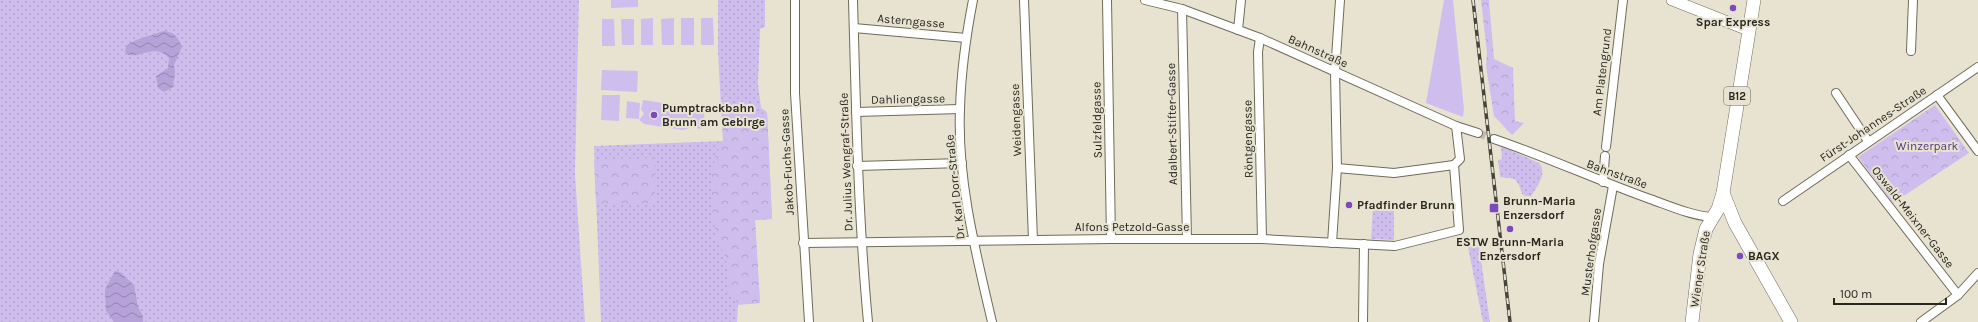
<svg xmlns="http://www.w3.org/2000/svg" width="1978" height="322" font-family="Karla,sans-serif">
	<defs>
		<pattern id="grass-dots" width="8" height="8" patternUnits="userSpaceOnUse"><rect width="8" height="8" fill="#cfbeed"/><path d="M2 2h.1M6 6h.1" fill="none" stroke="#b2a3cb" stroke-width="1.8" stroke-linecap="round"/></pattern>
		<pattern id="forest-crowns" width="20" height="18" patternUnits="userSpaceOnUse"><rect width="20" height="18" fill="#cfbeed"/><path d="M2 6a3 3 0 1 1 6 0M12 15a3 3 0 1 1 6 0" fill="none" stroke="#b2a3cb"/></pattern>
		<pattern id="water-waves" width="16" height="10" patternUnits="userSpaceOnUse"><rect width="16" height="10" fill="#b6a2d9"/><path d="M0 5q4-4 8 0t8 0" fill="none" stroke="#9484af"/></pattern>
	</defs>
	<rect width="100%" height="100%" fill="#e8e3d1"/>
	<!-- grass -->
	<g fill="url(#grass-dots)">
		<path d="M0,0H579L575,174L585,322H0Z"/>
		<path d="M718,0H765V27L760,29L758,84L761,108L767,112L772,219L755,220L760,303L738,305L737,322H601L594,146L723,141L718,53Z"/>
		<path d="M1501,146L1539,163C1548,172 1537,187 1531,196H1525L1522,194L1519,185L1515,179L1500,177L1498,160L1502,159Z"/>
		<path d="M1373,207H1394V240L1371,239Z"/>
		<path d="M1468,247H1479L1490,322H1483Z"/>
	</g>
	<!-- forest -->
	<g fill="url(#forest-crowns)">
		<path d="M1481,0H1489L1494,59L1513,68L1515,121L1524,123L1512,135L1494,116L1486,66L1487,53Z"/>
		<path d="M1935,105L1969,153L1893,203L1858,157Z"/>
		<path d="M767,112L772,219L755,220L760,303L738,304L735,298L727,296L730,278L725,256L716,239L712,206V172L716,154L724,140L722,114Z"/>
		<path d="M654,158L655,203L596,204L594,159Z"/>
	</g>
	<!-- garden -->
	<g fill="#cfbeed">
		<path d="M611,0H638V7L611,8Z"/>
		<path d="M1444,0H1453L1464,109L1463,117L1426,103Z"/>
		<path d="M653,18V45H641V19Z"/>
		<path d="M674,18V45H662L661,19Z"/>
		<rect x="681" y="18" width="13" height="27"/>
		<path d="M701,18H713L714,45H701Z"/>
		<path d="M602,19H614L615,46H602Z"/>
		<path d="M621,19H634V45H622Z"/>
		<path d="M602,70L638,71L637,92L601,90Z"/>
		<path d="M602,95H620L619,121L601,120Z"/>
		<path d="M643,100L690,107L695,112L704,113L705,124L700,129L693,127L683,130L644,124L639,120L644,114L641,109Z"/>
		<path d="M627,101L640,103L639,119L626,118Z"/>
	</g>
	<!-- water -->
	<g fill="url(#water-waves)">
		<path d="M163,31C175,32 178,37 182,47L174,65L175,73L173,87L164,92L158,88L156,76L168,68L169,58C153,42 141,60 126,54C120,40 153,36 163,31Z"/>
		<path d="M115,271L120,272L134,285L138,307L143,316V322H114L106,311L105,294V289Z"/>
	</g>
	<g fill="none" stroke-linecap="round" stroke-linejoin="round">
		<!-- minor-tunnel -->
		<path stroke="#c1bdad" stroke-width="8" stroke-dasharray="8 4" stroke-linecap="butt" d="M1478,133L1494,139"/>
		<defs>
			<g id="minor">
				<path d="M795,0V93L809,322"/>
				<path d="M853,0C856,108 858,215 868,322"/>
				<path d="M973,0C966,36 961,72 960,109C957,180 976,253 992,322"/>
				<path d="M1024,0L1033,240"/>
				<path d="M1107,0L1111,239"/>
				<path d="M1145,0L1182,9L1260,38L1456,126L1478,133"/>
				<path d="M1182,9L1187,239"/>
				<path d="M854,28L966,38"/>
				<path d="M1238,30L1241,0"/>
				<path d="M1260,38L1258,52L1262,239"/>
				<path d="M1911,51L1913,0"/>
				<path d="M1836,93L1868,141"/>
				<path d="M1937,95L1978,151"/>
				<path d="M856,112L960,109"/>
				<path d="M1494,139C1547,157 1597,180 1650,199C1670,206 1690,215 1711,217"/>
				<path d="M1606,147L1623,0"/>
				<path d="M1849,155L1958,295"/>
				<path d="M1454,165L1460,159L1456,126"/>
				<path d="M857,166L962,163"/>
				<path d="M1337,168L1394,173L1454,165"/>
				<path d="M1603,182L1605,156"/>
				<path d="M1783,201L1978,67"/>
				<path d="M803,243L1111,239H1262L1395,246L1459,230L1454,165"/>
				<path d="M1332,243L1337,168L1335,72L1340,0"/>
				<path d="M1363,322L1364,244"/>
				<path d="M1594,322L1599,264L1613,186"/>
				<path d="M1921,322L1958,295L1978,273"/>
			</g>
			<path id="tertiary" d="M1672,0L1748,30"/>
			<g id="primary">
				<path d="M1723,193L1735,223L1791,322"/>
				<path d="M1692,322L1700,254L1706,229L1718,209L1723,193L1754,0"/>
			</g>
		</defs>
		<!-- minor casing -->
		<use href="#minor" stroke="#6f6b5b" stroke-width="10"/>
		<!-- tertiary casing -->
		<use href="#tertiary" stroke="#6f6b5b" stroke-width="12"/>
		<!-- primary casing -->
		<use href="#primary" stroke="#6f6b5b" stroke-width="14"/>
		<!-- minor -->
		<use href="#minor" stroke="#fff" stroke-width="8"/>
		<!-- tertiary -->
		<use href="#tertiary" stroke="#fff" stroke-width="11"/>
		<!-- primary -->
		<use href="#primary" stroke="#fff" stroke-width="13"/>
		<defs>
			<path id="rail" d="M1473,0L1510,322"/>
		</defs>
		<!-- rail casing -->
		<use href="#rail" stroke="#46453c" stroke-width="3.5"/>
		<!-- rail -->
		<use href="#rail" stroke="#e8e3d1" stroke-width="2" stroke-dasharray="6" stroke-linecap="butt"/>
	</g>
	<!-- markers -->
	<g fill="#7e48bf" stroke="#e8e3d1" stroke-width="1.5">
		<circle cx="1733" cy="8" r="4"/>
		<circle cx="654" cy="115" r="4"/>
		<circle cx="1349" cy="205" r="4"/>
		<rect x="1489" y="203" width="10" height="10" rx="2"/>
		<circle cx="1510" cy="229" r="4"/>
		<circle cx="1740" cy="256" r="4"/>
	</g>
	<g text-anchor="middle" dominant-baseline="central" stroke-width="4" stroke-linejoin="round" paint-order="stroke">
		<!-- shield labels -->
		<rect fill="#e8e3d1" stroke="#615f54" stroke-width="1" x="1724" y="87" width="26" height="18" rx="3"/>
		<g font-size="11" font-weight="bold" fill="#27261f">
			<text x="1737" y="96">B12</text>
		</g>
		<!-- street labels -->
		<g font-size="12" fill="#27261f" stroke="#e8e3d1">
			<text transform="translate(911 21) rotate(5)">Asterngasse</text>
			<text transform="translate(1318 51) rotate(24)">Bahnstraße</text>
			<text transform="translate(1602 72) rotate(-83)">Am Platengrund</text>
			<text transform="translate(908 99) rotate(-1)">Dahliengasse</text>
			<text transform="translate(1016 120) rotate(-92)">Weidengasse</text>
			<text transform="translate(1097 120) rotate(-91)">Sulzfeldgasse</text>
			<text transform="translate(1172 124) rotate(-91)">Adalbert-Stifter-Gasse</text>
			<text transform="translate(1873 124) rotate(-34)">Fürst-Johannes-Straße</text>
			<text transform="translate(1248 139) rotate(-91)">Röntgengasse</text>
			<text transform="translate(787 162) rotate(-93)">Jakob-Fuchs-Gasse</text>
			<text transform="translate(846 162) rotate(-92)">Dr. Julius Wengraf-Straße</text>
			<text transform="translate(1617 174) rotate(20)">Bahnstraße</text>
			<text transform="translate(955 187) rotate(-96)">Dr. Karl Dorr-Straße</text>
			<text transform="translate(1913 217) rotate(52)">Oswald-Meixner-Gasse</text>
			<text x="1132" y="227">Alfons Petzold-Gasse</text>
			<text transform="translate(1591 252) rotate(-82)">Musterhofgasse</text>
			<text transform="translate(1700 269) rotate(-81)">Wiener Straße</text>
		</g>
		<!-- poi labels -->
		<g font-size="12" font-weight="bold" fill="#27261f" stroke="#e8e3d1" text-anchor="start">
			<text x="1733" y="22" text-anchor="middle">Spar Express</text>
			<text x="662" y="108">Pumptrackbahn<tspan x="662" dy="14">Brunn am Gebirge</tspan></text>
			<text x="1503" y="201">Brunn-Maria<tspan x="1503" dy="14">Enzersdorf</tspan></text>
			<text x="1357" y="205">Pfadfinder Brunn</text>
			<text x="1510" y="242" text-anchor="middle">ESTW Brunn-Maria<tspan x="1510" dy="14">Enzersdorf</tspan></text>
			<text x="1748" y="256">BAGX</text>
		</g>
		<!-- park labels -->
		<g font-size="12" fill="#54377a" stroke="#e8e3d1">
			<text x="1927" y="146">Winzerpark</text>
		</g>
	</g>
	<!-- scale -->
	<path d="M1834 298v6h112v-6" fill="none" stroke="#27261f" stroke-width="2"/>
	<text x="1840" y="298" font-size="12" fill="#27261f" stroke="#e8e3d1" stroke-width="3" paint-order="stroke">100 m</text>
</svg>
